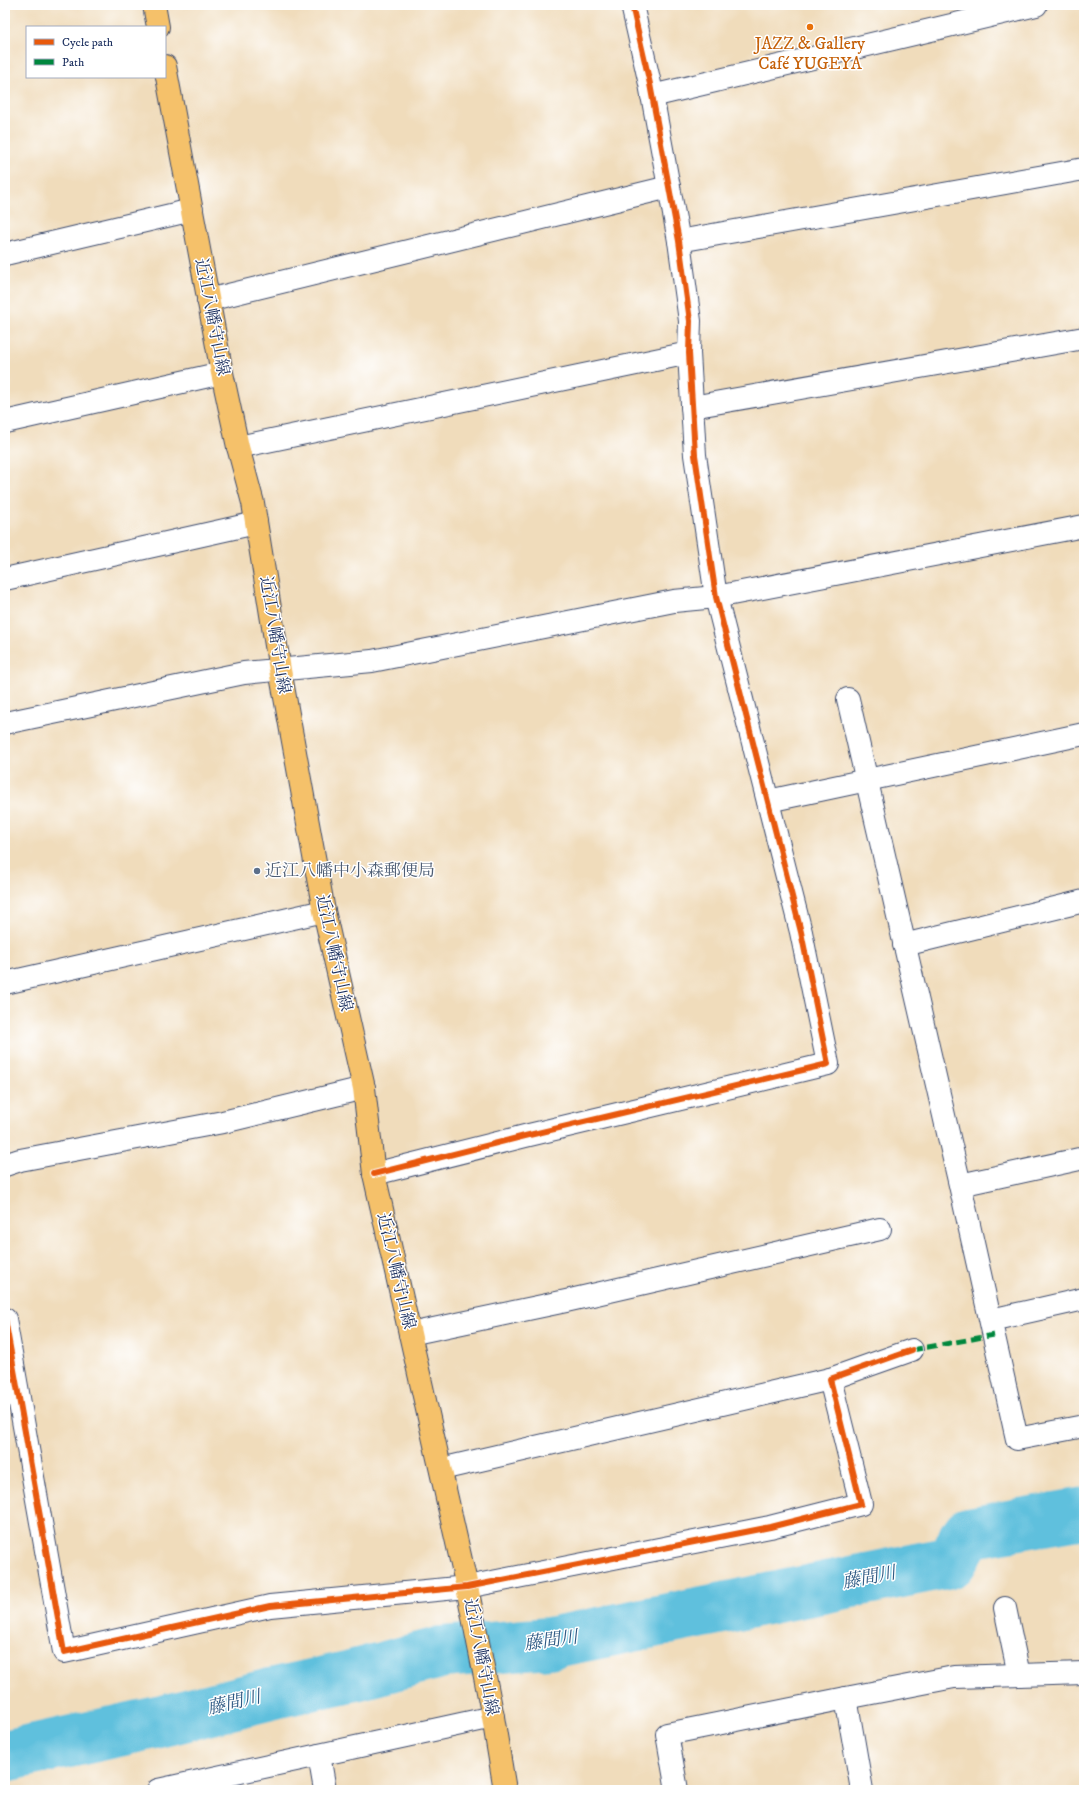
<svg xmlns="http://www.w3.org/2000/svg" width="1089" height="1795" font-family="'IM FELL DW Pica','Noto Serif JP',serif">
	<rect width="100%" height="100%" fill="#fff"/>
	<filter id="ink" filterUnits="userSpaceOnUse"><feTurbulence type="fractalNoise" baseFrequency=".025" numOctaves="2"/><feDisplacementMap in="SourceGraphic" scale="8" xChannelSelector="R" yChannelSelector="G"/><feConvolveMatrix kernelMatrix="1 2 1 2 8 2 1 2 1" color-interpolation-filters="sRGB"/></filter>
	<filter id="wash" filterUnits="userSpaceOnUse"><feTurbulence type="fractalNoise" baseFrequency=".012" numOctaves="4" result="noise"/><feDisplacementMap in="SourceGraphic" scale="16" xChannelSelector="R" yChannelSelector="G"/><feGaussianBlur stdDeviation="0.9" result="paint"/><feColorMatrix in="noise" values="0 0 0 0 0 0 0 0 0 0 0 0 0 0 0 0 0 1.4 0 .05"/><feComposite in="paint" operator="in"/></filter>
	<g filter="url(#wash)">
		<rect width="100%" height="100%" fill="#f0dcbb"/>
		<g fill="none" stroke-linecap="round" stroke-linejoin="round">
			<!-- river -->
			<path stroke="#5fc0dd" stroke-width="52" d="M5,1756L163,1721L275,1693L351,1676L443,1652L549,1643L951,1562L968,1533L1084,1513"/>
		</g>
	</g>
	<g filter="url(#ink)">
		<g fill="none" stroke-linecap="round" stroke-linejoin="round">
			<defs>
				<g id="minor">
					<path d="M652,96L1036,5"/>
					<path d="M679,241L1084,169"/>
					<path d="M5,254L192,210"/>
					<path d="M208,300L669,187"/>
					<path d="M692,407L1084,338"/>
					<path d="M5,422L222,373"/>
					<path d="M238,447L689,353"/>
					<path d="M5,579L256,523"/>
					<path d="M848,699L960,1185"/>
					<path d="M5,723L244,673L372,661L674,601L716,597L1084,526"/>
					<path d="M768,801L1084,734"/>
					<path d="M904,945L1084,901"/>
					<path d="M5,983L324,911"/>
					<path d="M1084,1158L960,1185L1017,1439L1084,1426"/>
					<path d="M5,1165L20,1160L223,1122L364,1088"/>
					<path d="M374,1174L525,1136L828,1064L801,932L716,597L695,455L689,353L690,321L679,241L669,187L650,84L632,5"/>
					<path d="M5,1319L64,1652L270,1606L467,1587L770,1527L861,1504L830,1379L912,1350"/>
					<path d="M991,1320L1084,1299"/>
					<path d="M410,1334L566,1301L880,1229"/>
					<path d="M441,1469L830,1379"/>
					<path d="M1005,1608L1019,1675"/>
					<path d="M846,1698L954,1677L1084,1673"/>
					<path d="M319,1755L325,1790"/>
					<path d="M158,1790L493,1717"/>
					<path d="M677,1790L667,1734L846,1698L862,1790"/>
				</g>
				<g id="primary">
					<path d="M154,5L158,27"/>
					<path d="M165,66L222,373L238,447L253,503L280,670L324,911L364,1088L374,1174L467,1587L493,1717L505,1790"/>
				</g>
			</defs>
			<!-- minor casing -->
			<use href="#minor" stroke="#3b496c" stroke-width="24"/>
			<!-- primary casing -->
			<use href="#primary" stroke="#3b496c" stroke-width="24"/>
			<!-- minor -->
			<use href="#minor" stroke="#fff" stroke-width="22"/>
			<!-- primary -->
			<use href="#primary" stroke="#f5c16b" stroke-width="22"/>
			<!-- quiet -->
			<path stroke="#00873e" stroke-width="5" stroke-dasharray="10 5" stroke-linecap="butt" d="M912,1350L994,1335"/>
			<defs>
				<g id="cycleway">
					<path d="M374,1174L525,1136L828,1064L801,932L716,597L695,455L689,353L690,321L679,241L669,187L650,84L632,5"/>
					<path d="M5,1319L64,1652L270,1606L467,1587L770,1527L861,1504L830,1379L912,1350"/>
				</g>
			</defs>
			<!-- cycleway casing -->
			<use href="#cycleway" stroke="#fff" stroke-width="8"/>
			<!-- cycleway -->
			<use href="#cycleway" stroke="#e8590c" stroke-width="6"/>
		</g>
	</g>
	<!-- markers -->
	<circle fill="#e8710a" stroke="#fff" stroke-width="1.5" cx="810" cy="27" r="4"/>
	<circle fill="#5c6f8a" stroke="#fff" stroke-width="1.5" cx="257" cy="871" r="4"/>
	<g text-anchor="middle" dominant-baseline="central" stroke-width="3" stroke-linejoin="round" paint-order="stroke">
		<!-- food labels -->
		<g font-size="17" fill="#c56008" stroke="#fff">
			<text x="810" y="44">JAZZ &amp; Gallery<tspan x="810" dy="20">Café YUGEYA</tspan></text>
		</g>
		<!-- street labels -->
		<g font-size="17" fill="#1b2f5e" stroke="#fff">
			<text transform="translate(212 317) rotate(79)">近江八幡守山線</text>
			<text transform="translate(275 635) rotate(81)">近江八幡守山線</text>
			<text transform="translate(334 953) rotate(78)">近江八幡守山線</text>
			<text transform="translate(396 1271) rotate(77)">近江八幡守山線</text>
			<text transform="translate(481 1657) rotate(79)">近江八幡守山線</text>
		</g>
		<!-- service labels -->
		<g font-size="17" fill="#4e5e75" stroke="#fff" text-anchor="start">
			<text x="265" y="871">近江八幡中小森郵便局</text>
		</g>
		<!-- water labels -->
		<g font-size="18" font-style="italic" fill="#2f5a84" stroke="#fff">
			<text transform="translate(869 1578) rotate(-11)">藤間川</text>
			<text transform="translate(551 1641) rotate(-8)">藤間川</text>
			<text transform="translate(234 1703) rotate(-13)">藤間川</text>
		</g>
	</g>
	<!-- margin -->
	<rect width="1089" height="1795" fill="none" stroke="#fff" stroke-width="20"/>
	<!-- legend -->
	<rect x="26" y="26" width="140" height="52" fill="#ffffff" stroke="#a4acbf"/>
	<rect x="34" y="39" width="20" height="6" fill="#e8590c" stroke="#a4acbf"/>
	<text x="62" y="46" font-size="12" fill="#1b2f5e">Cycle path</text>
	<rect x="34" y="59" width="20" height="6" fill="#00873e" stroke="#a4acbf"/>
	<text x="62" y="66" font-size="12" fill="#1b2f5e">Path</text>
</svg>
